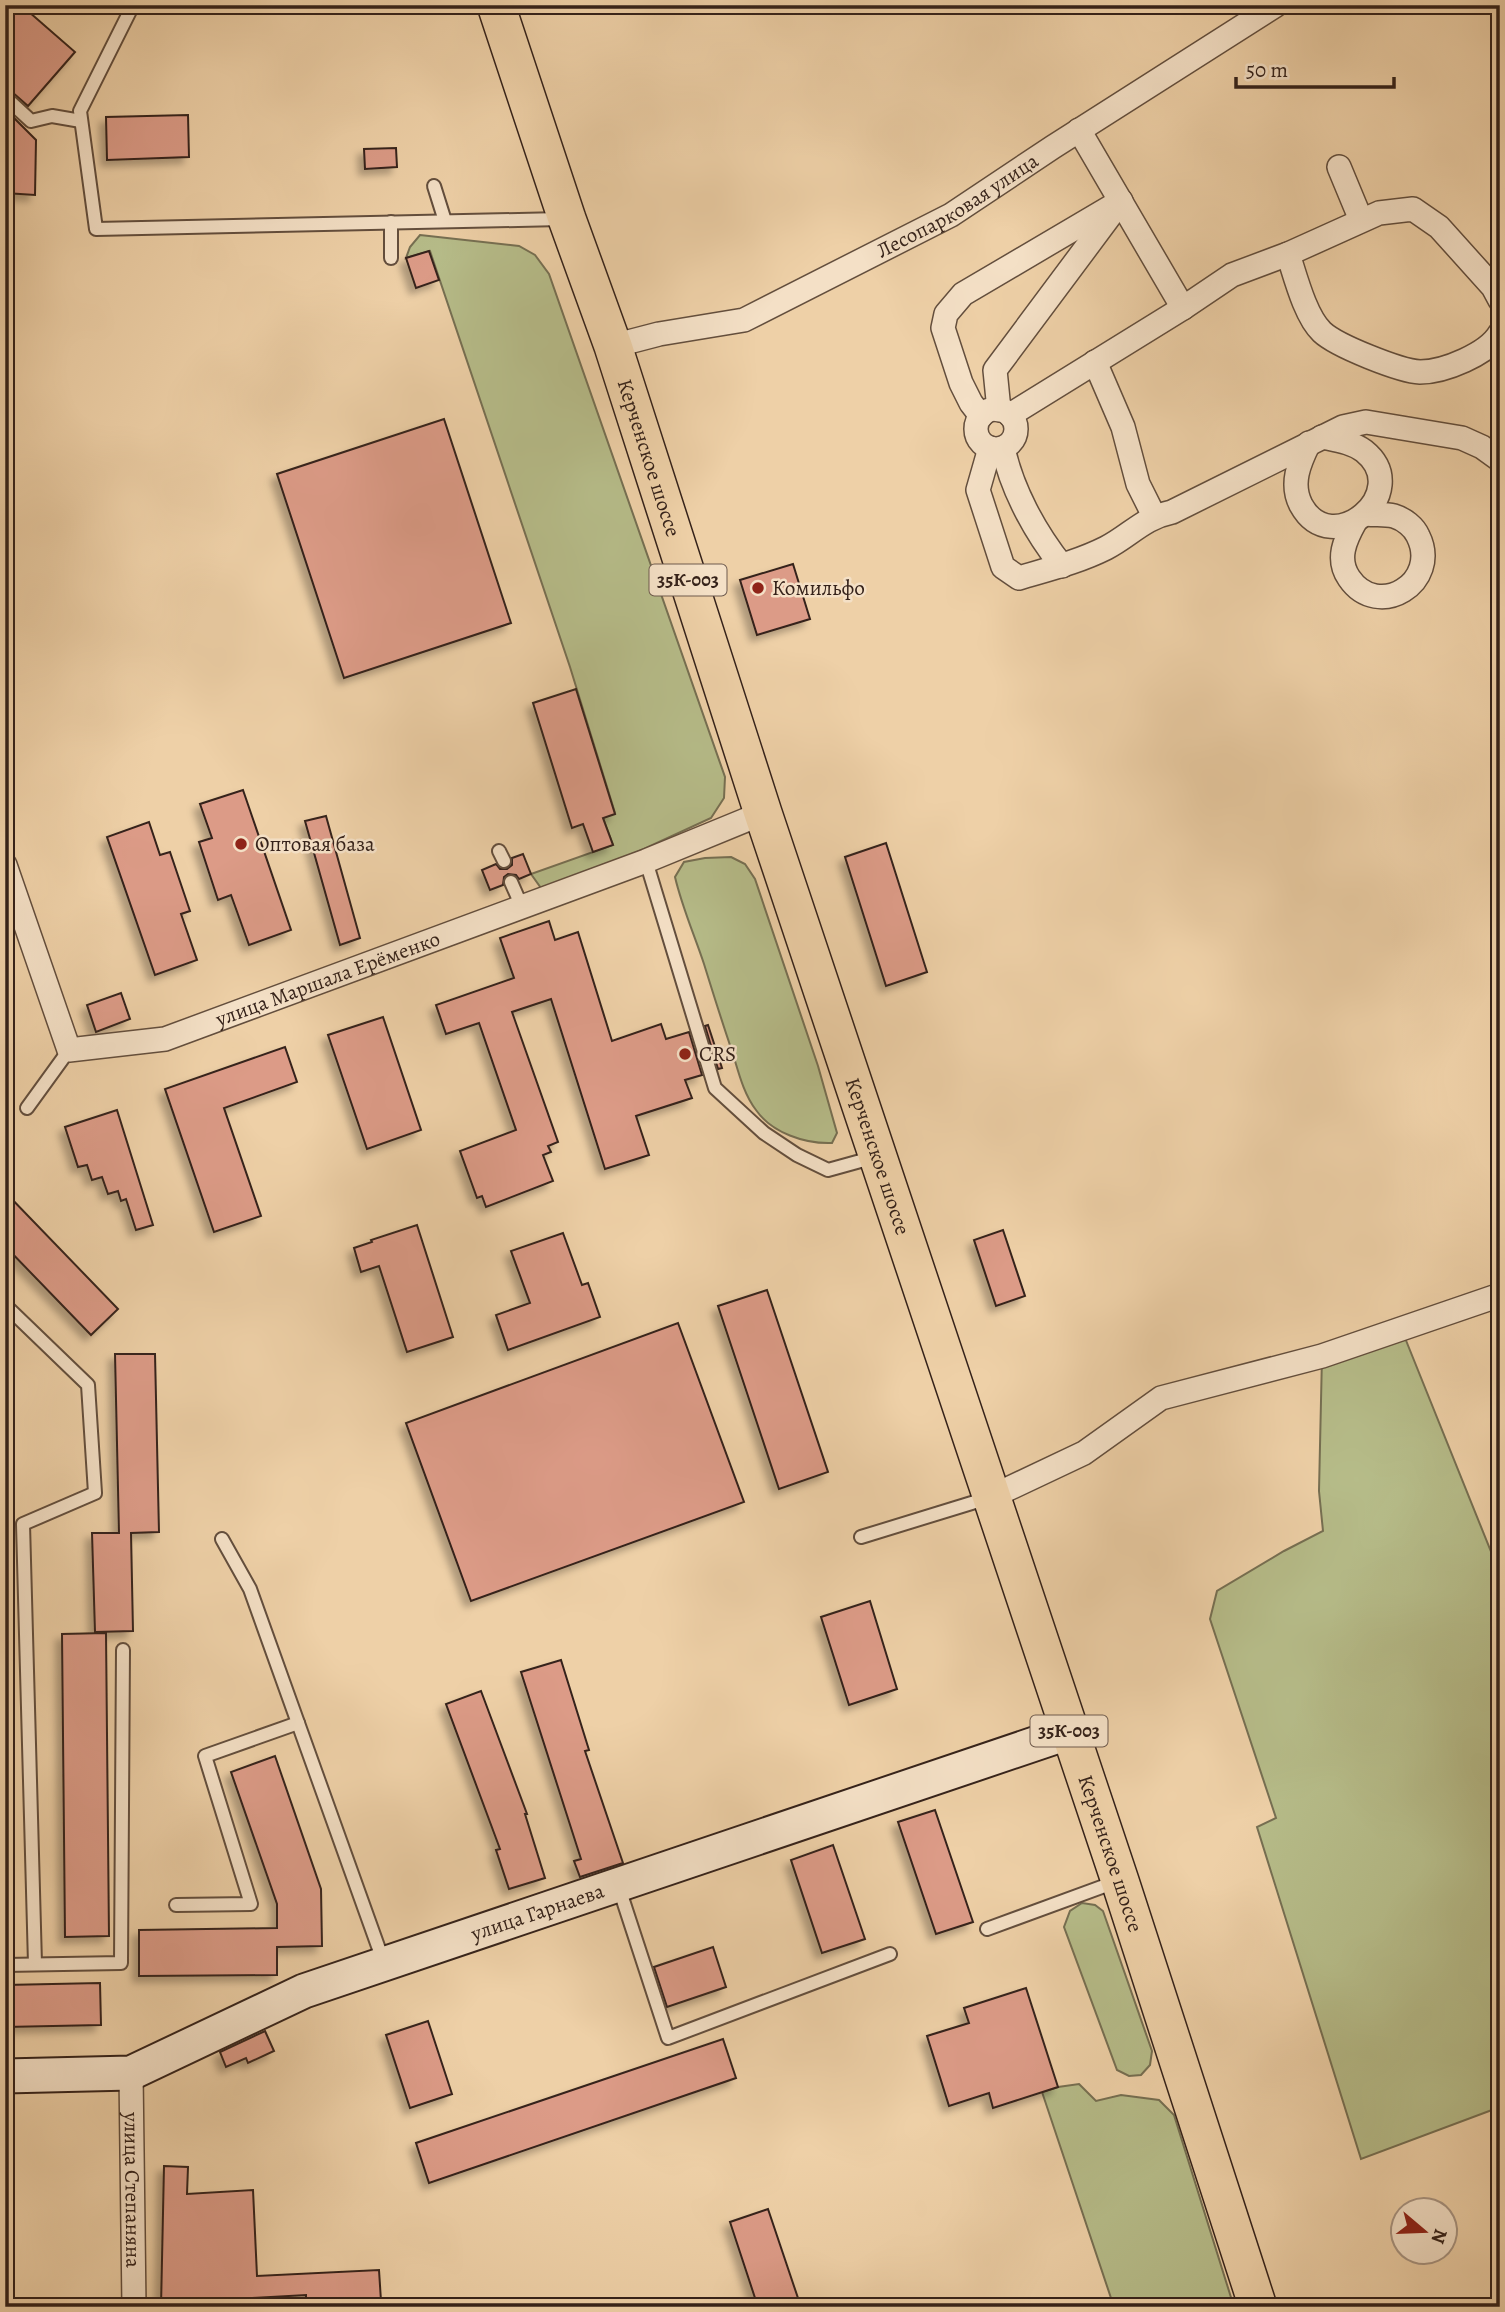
<svg xmlns="http://www.w3.org/2000/svg" width="1505" height="2312" font-family="Alegreya,serif">
	<defs>
		<filter id="shadow"><feDropShadow dx="-6" dy="6" stdDeviation="3.5" flood-color="#0004"/></filter>
	</defs>
	<rect width="100%" height="100%" fill="#eed0a7"/>
	<filter id="stains"><feTurbulence type="fractalNoise" baseFrequency=".00286" numOctaves="4"/><feColorMatrix values="0 0 0 0 .2 0 0 0 0 .09 0 0 0 0 .02 0 0 0 .5 -.17"/></filter>
	<radialGradient id="worn" r=".72"><stop offset=".6" stop-color="#630" stop-opacity="0"/><stop offset="1" stop-color="#630" stop-opacity=".3"/></radialGradient>
	<!-- green -->
	<g fill="#b6bc89" stroke="#766f52" stroke-width="2">
		<path d="M420,235L519,246L535,255L549,274L725,777L724,798L711,818L620,860L541,888L531,874L613,845L603,818L615,813L570,667L430,251L406,258L410,247Z"/>
		<path d="M731,857L745,864L755,879L818,1066L837,1133L832,1143C805,1144 772,1133 756,1110C743,1093 738,1070 732,1051C722,1022 713,993 704,964C694,934 682,907 675,877L684,862L705,858Z"/>
		<path d="M1401,1328L1500,1574V2107L1361,2159L1257,1827L1276,1818L1210,1619L1217,1591L1284,1551L1323,1531L1319,1491L1322,1356Z"/>
		<path d="M1082,1903L1095,1905L1103,1911L1152,2051L1150,2065L1141,2075L1129,2076L1117,2070L1064,1927L1070,1911Z"/>
		<path d="M1079,2084L1096,2101L1121,2095L1159,2100L1174,2115L1234,2307H1114L1042,2092L1058,2087Z"/>
	</g>
	<!-- building -->
	<g fill="#dc9b87" stroke="#35221a" stroke-width="2" filter="url(#shadow)">
		<path d="M18,5H21L75,52L28,106L11,91L5,88V20Z"/>
		<path d="M5,109L36,140L35,195L5,193Z"/>
		<path d="M188,115L189,157L107,160L106,117Z"/>
		<path d="M396,148L397,167L365,169L364,149Z"/>
		<path d="M429,251L439,280L416,288L406,258Z"/>
		<path d="M444,419L511,623L344,678L277,474Z"/>
		<path d="M793,564L810,619L757,635L740,580Z"/>
		<path d="M576,689L615,814L603,818L613,845L593,852L583,824L572,828L533,703Z"/>
		<path d="M243,790L291,930L249,945L231,895L218,900L199,842L212,838L200,804Z"/>
		<path d="M326,816L360,938L340,945L305,821Z"/>
		<path d="M149,822L160,855L170,852L190,911L181,914L197,960L155,975L107,837Z"/>
		<path d="M886,843L927,972L886,986L845,857Z"/>
		<path d="M523,854L531,874L519,879L516,875L508,874L504,877L503,885L490,890L482,870L496,864L500,869H507L512,865V858Z"/>
		<path d="M549,921L555,940L578,932L612,1041L661,1024L666,1039L689,1032L702,1075L685,1080L692,1098L636,1116L649,1155L605,1169L551,999L512,1012L558,1142L548,1146L551,1152L543,1155L553,1181L486,1207L482,1196L477,1198L460,1151L516,1130L479,1023L446,1034L436,1005L514,978L500,938Z"/>
		<path d="M121,993L130,1019L96,1032L87,1005Z"/>
		<path d="M383,1017L421,1130L367,1149L328,1035Z"/>
		<path d="M708,1025L722,1068L718,1069L705,1026Z"/>
		<path d="M285,1047L297,1082L224,1108L261,1216L214,1232L165,1089Z"/>
		<path d="M117,1110L153,1225L136,1230L126,1199L121,1201L118,1191L108,1194L102,1177L92,1180L87,1165L78,1167L65,1127Z"/>
		<path d="M5,1192L118,1309L91,1335L5,1246Z"/>
		<path d="M417,1225L453,1337L407,1352L379,1266L361,1272L354,1248L372,1242L371,1240Z"/>
		<path d="M1003,1230L1025,1296L996,1306L974,1240Z"/>
		<path d="M563,1233L582,1285L588,1283L600,1317L508,1350L496,1315L530,1303L511,1251Z"/>
		<path d="M767,1290L828,1472L779,1489L718,1306Z"/>
		<path d="M678,1323L744,1502L471,1601L406,1423Z"/>
		<path d="M115,1354H155L159,1532L131,1533L133,1631L95,1632L92,1533H119Z"/>
		<path d="M870,1601L897,1689L849,1705L821,1617Z"/>
		<path d="M106,1633L109,1936L65,1937L62,1634Z"/>
		<path d="M561,1660L589,1750L585,1751L623,1863L580,1877L574,1861L581,1859L521,1672Z"/>
		<path d="M481,1691L527,1814H525L545,1878L509,1889L496,1850L500,1849L446,1704Z"/>
		<path d="M275,1756L321,1889L322,1946L277,1947V1975L139,1976V1930L277,1928V1904L231,1772Z"/>
		<path d="M935,1810L973,1922L936,1934L898,1822Z"/>
		<path d="M833,1845L865,1939L822,1953L791,1860Z"/>
		<path d="M713,1947L726,1987L667,2007L654,1967Z"/>
		<path d="M100,1983L101,2025L5,2027V1985Z"/>
		<path d="M1026,1988L1058,2087L993,2108L989,2093L949,2106L927,2036L969,2023L964,2008Z"/>
		<path d="M428,2021L452,2094L410,2108L386,2035Z"/>
		<path d="M265,2031L274,2051L248,2063L246,2058L226,2067L220,2052Z"/>
		<path d="M723,2039L736,2078L429,2183L416,2143Z"/>
		<path d="M164,2166L188,2167L187,2194L253,2190L257,2276L379,2270L381,2301L306,2305V2295L218,2300V2306L161,2307Z"/>
		<path d="M768,2209L801,2307H758L730,2222Z"/>
	</g>
	<g fill="none" stroke-linecap="round" stroke-linejoin="round">
		<defs>
			<g id="lane">
				<path d="M133,5L80,111L96,229L561,219"/>
				<path d="M5,97L31,121L52,116L81,121"/>
				<path d="M434,186L445,221"/>
				<path d="M391,258V222"/>
				<path d="M499,851L504,861"/>
				<path d="M646,861L715,1088L764,1133L797,1155L828,1170L875,1157"/>
				<path d="M511,882L522,907"/>
				<path d="M27,1108L69,1050"/>
				<path d="M5,1305L88,1385L95,1493L23,1524L35,1964"/>
				<path d="M861,1537L988,1498"/>
				<path d="M222,1539L250,1589L384,1963"/>
				<path d="M618,1885L668,2038L890,1954"/>
				<path d="M176,1905L251,1904L205,1756L298,1723"/>
				<path d="M987,1929L1118,1881"/>
				<path d="M5,1965L121,1963L123,1650"/>
			</g>
			<g id="street">
				<path d="M1079,130L1183,308L1232,275L1288,254L1379,213L1413,209L1439,227L1493,287L1500,300"/>
				<path d="M1339,167L1361,220"/>
				<path d="M1288,254C1295,275 1305,316 1322,332C1337,346 1400,371 1420,372C1444,372 1488,354 1500,333"/>
				<path id="s1" d="M613,346L659,334L744,320L951,215L1053,147L1276,5"/>
				<path d="M1095,362L1123,427L1138,484L1154,516"/>
				<circle cx="996" cy="429" r="20"/>
				<path d="M999,410L995,370L1115,209"/>
				<path d="M1010,415L1183,308"/>
				<path d="M981,416L971,403L961,383L943,328L946,314L963,294L1121,201"/>
				<path d="M1309,443C1299,463 1290,484 1301,505C1332,562 1415,492 1364,451C1352,442 1336,440 1322,437"/>
				<path d="M990,448L978,490L1003,567L1019,578C1049,569 1078,562 1106,548C1131,535 1143,518 1172,512L1343,427L1366,422L1462,438L1482,447L1500,460"/>
				<path d="M1003,448C1012,490 1035,532 1062,566"/>
				<path d="M1355,522C1345,540 1336,559 1349,578C1378,621 1441,582 1418,536C1414,527 1404,519 1394,516C1385,514 1375,515 1367,514"/>
				<path id="s2" d="M5,865L69,1050L165,1039L646,861L763,813"/>
				<path d="M991,1497L1084,1453L1161,1398L1322,1356L1500,1295"/>
				<path id="s3" d="M131,2073L134,2307"/>
			</g>
			<g id="secondary">
				<path id="s4" d="M5,2076L131,2073L304,1991L1070,1732"/>
			</g>
			<g id="primary">
				<path id="s5" d="M496,5L567,219L613,346L763,813L1120,1881L1258,2307"/>
			</g>
		</defs>
		<!-- lane casing -->
		<use href="#lane" stroke="#634e3d" stroke-width="16"/>
		<!-- street casing -->
		<use href="#street" stroke="#634e3d" stroke-width="26"/>
		<!-- secondary casing -->
		<use href="#secondary" stroke="#35221a" stroke-width="37"/>
		<!-- primary casing -->
		<use href="#primary" stroke="#35221a" stroke-width="40"/>
		<!-- lane -->
		<use href="#lane" stroke="#f4e0c6" stroke-width="12"/>
		<!-- street -->
		<use href="#street" stroke="#f4e0c6" stroke-width="23"/>
		<!-- secondary -->
		<use href="#secondary" stroke="#f4e0c6" stroke-width="33"/>
		<!-- primary -->
		<use href="#primary" stroke="#eed0a7" stroke-width="37"/>
	</g>
	<!-- markers -->
	<g fill="#8f2418" stroke="#f4e0c6" stroke-width="2.5">
		<circle cx="758" cy="588" r="7"/>
		<circle cx="241" cy="844" r="7"/>
		<circle cx="685" cy="1054" r="7"/>
	</g>
	<g text-anchor="middle" dominant-baseline="central" stroke-width="5" stroke-linejoin="round" paint-order="stroke">
		<!-- shield labels -->
		<g fill="#f4e0c6" stroke="#6e5b4e" stroke-width="2">
			<rect x="649.5" y="564.5" width="77" height="31" rx="5"/>
			<rect x="1030.5" y="1715.5" width="77" height="31" rx="5"/>
		</g>
		<g font-size="19" font-weight="bold" fill="#35221a">
			<text x="688" y="580">35К-003</text>
			<text x="1069" y="1731">35К-003</text>
		</g>
		<!-- street labels -->
		<g font-size="21" fill="#35221a" stroke="#f4e0c6">
			<text stroke="none"><textPath href="#s1" startOffset="376">Лесопарковая улица</textPath></text>
			<text stroke="none"><textPath href="#s5" startOffset="478">Керченское шоссе</textPath></text>
			<text stroke="none"><textPath href="#s2" startOffset="466">улица Маршала Ерёменко</textPath></text>
			<text stroke="none"><textPath href="#s5" startOffset="1213">Керченское шоссе</textPath></text>
			<text stroke="none"><textPath href="#s5" startOffset="1948">Керченское шоссе</textPath></text>
			<text stroke="none"><textPath href="#s4" startOffset="564">улица Гарнаева</textPath></text>
			<text stroke="none"><textPath href="#s3" startOffset="117">улица Степаняна</textPath></text>
		</g>
		<!-- poi labels -->
		<g font-size="21" fill="#35221a" stroke="#f4e0c6" text-anchor="start">
			<text x="772" y="588">Комильфо</text>
			<text x="255" y="844">Оптовая база</text>
			<text x="699" y="1054">CRS</text>
		</g>
	</g>
	<!-- margin -->
	<rect width="1505" height="2312" fill="none" stroke="#eed0a7" stroke-width="28"/>
	<rect x="7" y="7" width="1491" height="2298" fill="none" stroke="#35221a" stroke-width="3.5"/>
	<rect x="14" y="14" width="1477" height="2284" fill="none" stroke="#35221a" stroke-width="2"/>
	<!-- north arrow -->
	<g transform="translate(1424 2231) rotate(109)"><circle r="33" fill="#f4e0c6" stroke="#a89481" stroke-width="2"/>
	<path d="M0-5L12 26L0 18L-12 26Z" fill="#8f2418"/>
	<text y="-10" font-size="19" font-weight="bold" text-anchor="middle" fill="#35221a">N</text>
	</g>
	<!-- scale -->
	<path d="M1236 77v10h158v-10" fill="none" stroke="#35221a" stroke-width="3.5"/>
	<text x="1246" y="77" font-size="21" fill="#35221a" stroke="#f4e0c6" stroke-width="5" paint-order="stroke">50 m</text>
	<rect width="100%" height="100%" filter="url(#stains)"/>
	<rect width="100%" height="100%" fill="url(#worn)"/>
</svg>
